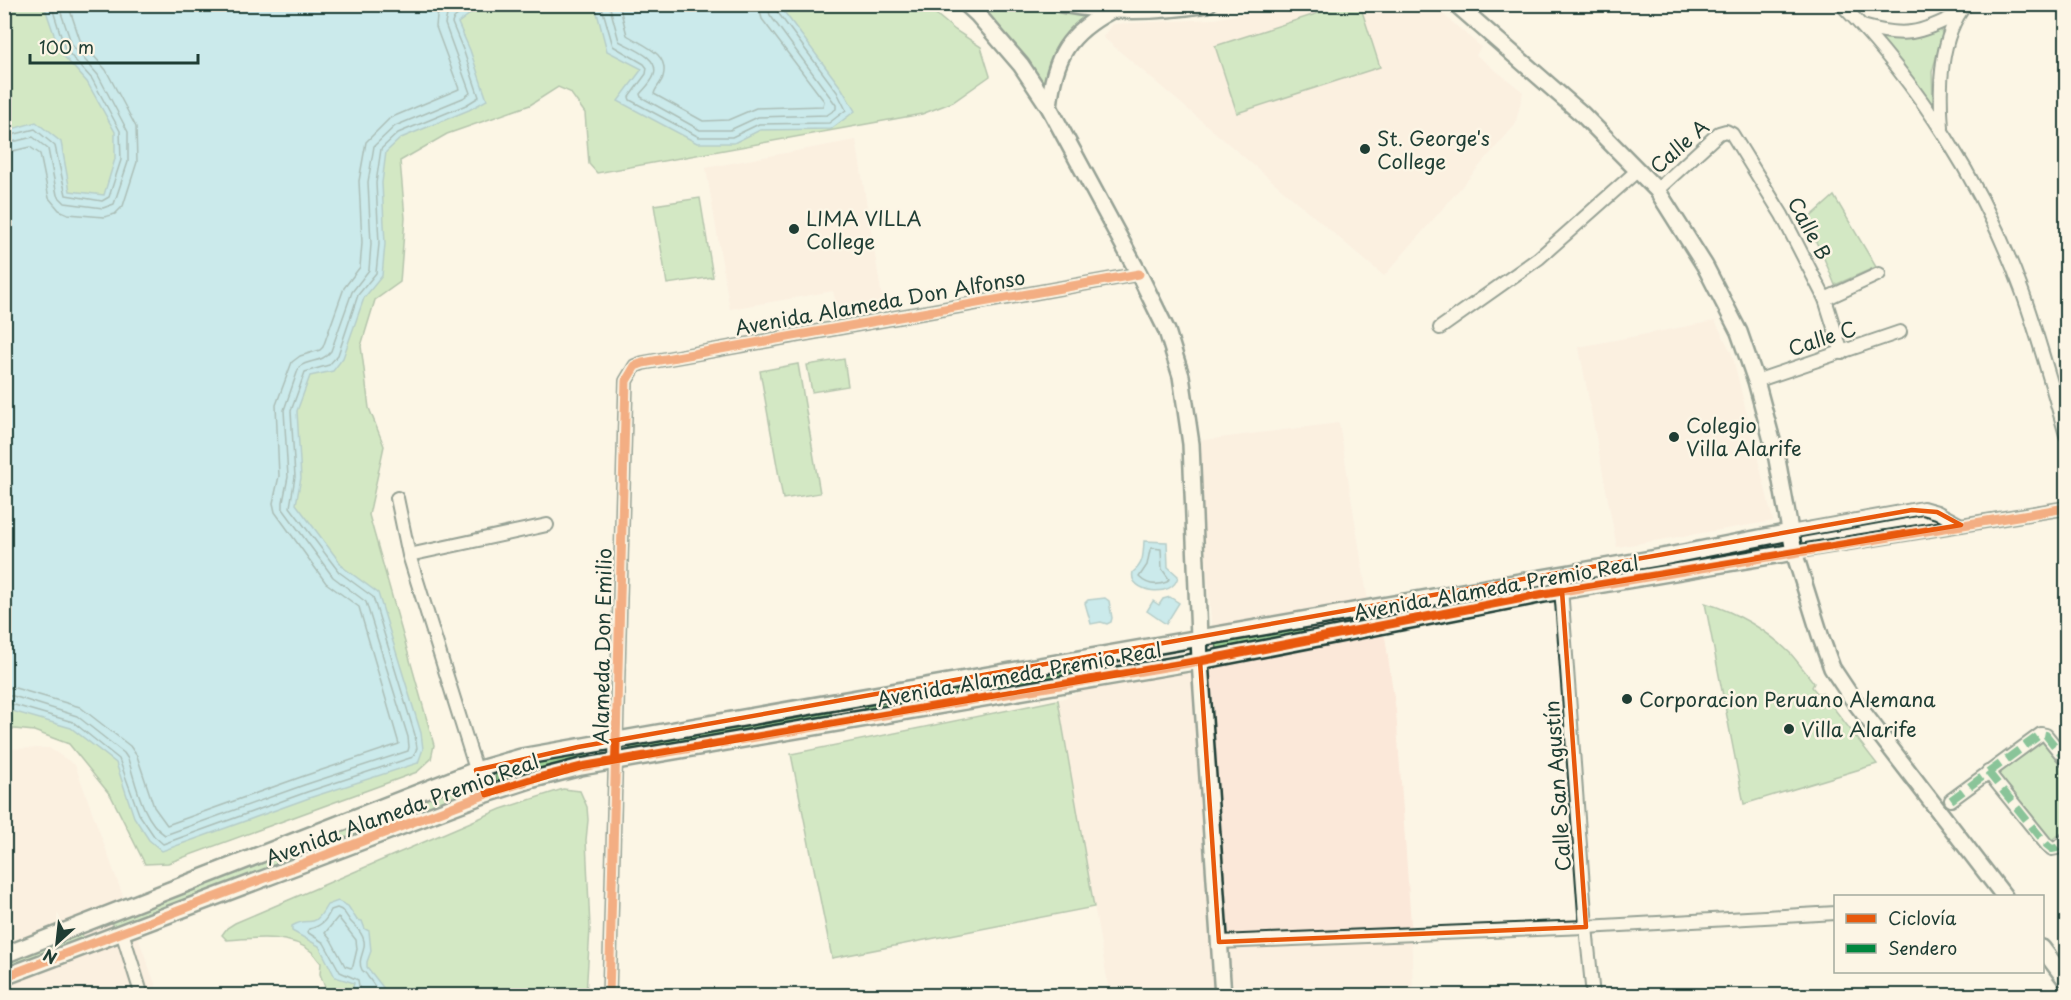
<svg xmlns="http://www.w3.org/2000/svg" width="2071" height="1000" font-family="'Playpen Sans',sans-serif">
	<rect width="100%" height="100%" fill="#fcf5e5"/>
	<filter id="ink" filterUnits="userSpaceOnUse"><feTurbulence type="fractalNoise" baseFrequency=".0167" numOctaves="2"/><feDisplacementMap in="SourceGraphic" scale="12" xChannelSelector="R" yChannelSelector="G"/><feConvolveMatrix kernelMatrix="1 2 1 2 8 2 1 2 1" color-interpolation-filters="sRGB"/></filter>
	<g filter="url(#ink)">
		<!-- built -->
		<g fill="#fbe8d9">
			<path d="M1285,5H1432L1481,47L1476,55L1523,92L1515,125L1384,276L1103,37L1112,24L1215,19Z"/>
			<path d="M856,140L883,304L839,314L833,291L730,309L706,168Z"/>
			<path d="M1715,321L1732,354L1773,521L1617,547L1579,347Z"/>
			<path d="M1339,423L1373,633L1385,637L1396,711L1411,925L1413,995H1110L1058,700L1092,688L1215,669L1197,441Z"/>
			<path d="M49,748L75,765L159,995H5L4,749Z"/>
		</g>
		<!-- green -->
		<g fill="#a3d89b" stroke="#618a68" stroke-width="1.5">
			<path d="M4,5H925L955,30L981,47L990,76L953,102L922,114L597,173L589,164L585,113L570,92L558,87L530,105L447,134L400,161L405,218L400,282L375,300L361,346L369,408L384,446L369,515L434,745L431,759L417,772L168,863L145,864L111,796L69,744L34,731L5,728Z"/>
			<path d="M973,5H1020L1065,13L1082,12L1086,17C1063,33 1049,60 1043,86Z"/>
			<path d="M1344,5H1360L1380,67L1237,113L1215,46Z"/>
			<path d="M1938,29H1941L1942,36L1932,72L1933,108L1877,38C1900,39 1918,38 1938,29Z"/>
			<path d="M1834,196L1876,267L1835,285L1821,251L1805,222Z"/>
			<path d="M700,198L713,277L667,284L654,205Z"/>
			<path d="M844,359L848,386L812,392L807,365Z"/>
			<path d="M798,364L820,493L783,499L760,371Z"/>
			<path d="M1705,603C1736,612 1767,630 1790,653C1798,662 1806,673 1814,683L1812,687L1817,693H1822L1877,764L1744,804Z"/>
			<path d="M1305,625L1306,632L1217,649L1216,641Z"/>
			<path d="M1098,661L1100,671L865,714L863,704Z"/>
			<path d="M1058,700L1094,907L832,958L791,754Z"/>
			<path d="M830,708L832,718L631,754L629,744Z"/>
			<path d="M2042,741L2066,771V830L2051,840L1998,776V773Z"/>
			<path d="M590,751L592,760L496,783L495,772L527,763Z"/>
			<path d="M458,785L462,796L113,928L111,920Z"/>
			<path d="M563,789L580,791L587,807L588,820L586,840L590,928L586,995H328L320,974L321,963C318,960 315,955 312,952C290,933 254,938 227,940L222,935L227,928L235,923L501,809Z"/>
			<path d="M81,932L84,939L5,970V962Z"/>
		</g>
		<!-- water -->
		<g fill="#90dbf1" stroke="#639ca5" stroke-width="1.5">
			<path d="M44,5H482L458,23L470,50L487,100L469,110L401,138L386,152L382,183L385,244L382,276L364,298L343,358L333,371L310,376L297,411L301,478L296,504L344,568L378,593L421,733L423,749L418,763L309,798L162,851L149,840L134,817L116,763L71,728L5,709V131L36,122L61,142L70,191L104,195L115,159V132L87,82L60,52Z"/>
			<path d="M595,5H779L842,89L855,111L831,129L760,130L734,143H697L618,101L642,69L607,51Z"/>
			<path d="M1144,541L1167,542L1168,567L1178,576C1174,600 1127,592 1133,572C1144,564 1143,554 1144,541Z"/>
			<path d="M1170,597L1179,603L1166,624L1147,611L1153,601L1159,605L1163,599Z"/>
			<path d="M1105,598L1109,601L1112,618L1111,622L1107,624L1101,622L1091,624L1085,603L1088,600Z"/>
			<path d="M338,901L348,906L357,920L362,921L365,929L369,931L371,951L367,962V967L389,995H351L354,983L335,977L319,946L292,931V926C312,914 311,933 327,905Z"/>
		</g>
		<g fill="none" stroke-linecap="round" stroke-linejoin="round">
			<!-- shore -->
			<g stroke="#4c7c80" stroke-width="1.5">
				<path d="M601,4L613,46L644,64L647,68L646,74L629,97L630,100L699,137H732L759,124L829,123L846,110L837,92L776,10L775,4"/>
				<path d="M609,4L619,41C631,48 660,57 654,75C652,82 645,88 640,94L641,97L700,130H730L758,117L827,115L836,109V105L770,15L767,4"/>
				<path d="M619,4L627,35C642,45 670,53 663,77C661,84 655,88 654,94L703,121L728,120L756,108L823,106L824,101L762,19L758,4"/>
				<path d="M4,137L35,129L55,146L66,195L102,201L109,197L121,160L120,131L92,79L65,49L51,4"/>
				<path d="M4,144L33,137L48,149L57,195L65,203L103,208L114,204L128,162V132L98,75L72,45L58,4"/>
				<path d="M4,153L30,147L40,154L49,198L59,210L68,214L104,217L115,214L123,206L137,162L136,127L106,70L80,40L68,4"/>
				<path d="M1152,548L1161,549L1162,569L1169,579L1167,582C1157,586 1147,585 1139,577L1147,565L1150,550Z"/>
				<path d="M4,687L15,688L80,707L130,746L137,756L154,807L167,825L301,777L399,744L359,607L326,583L275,512L273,503L279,476L276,405L292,362L300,356L320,350L323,347L344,288L360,267L362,243L359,181L366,142L390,118L459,89L436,27L437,16L444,4"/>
				<path d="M4,696H13L77,716L124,753L128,759C136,783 142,820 165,835L304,785L408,751L409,747L408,737L366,602L333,577L283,509V502L288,477L284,410L299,367C311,358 321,364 331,351L352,292L369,270L371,244L368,182L374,146L395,126L463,98L470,93L445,24L447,15L459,4"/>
				<path d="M4,703L11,704L73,722L119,759L139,814L154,836L163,844L307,792L413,757L417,748L415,735L373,597L339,572L290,507L295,477L291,411L305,372L329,365L338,355L358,295L376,273L379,244L376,183L381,149L398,133L466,105L479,97L464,52L452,23L454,18L472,4"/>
				<path d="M338,917L356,940L357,949L353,966L351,968L345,966L331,940L325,933Z"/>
				<path d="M356,996L359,986L358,980L340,972L324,943L307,932L309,929C321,926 326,921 331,910L337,908C347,911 346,918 353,924C377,947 354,954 362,970C364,972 367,974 368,977C373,983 376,989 381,996"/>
			</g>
			<defs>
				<g id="minor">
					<path d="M1841,4C1919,84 1984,186 2022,291C2039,338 2052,387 2066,435"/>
					<path d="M1862,26C1904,38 1920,34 1958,14"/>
					<path d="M1942,128C1939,88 1939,37 1966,4"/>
					<path d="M1657,190L1719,133L1726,131L1732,134L1782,215L1825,299L1842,353"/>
					<path d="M1825,299L1879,274"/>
					<path d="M1440,328L1539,258L1638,170"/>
					<path d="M1756,381L1900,332"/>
					<path d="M397,498L409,555L484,795"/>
					<path d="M1790,532L1923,508L1937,512L1961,525"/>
					<path d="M1794,552L2066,508"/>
					<path d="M409,555L547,525"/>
					<path d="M1560,574L1586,927L1593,996"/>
					<path d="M1988,772L2047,845L2052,849L2057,848L2066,840"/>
					<path d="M1951,800L2041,734L2046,735L2066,760"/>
					<path d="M122,932L142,996"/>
					<path d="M1219,942L1586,927L1836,913"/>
					<path d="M609,996L626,381L635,366L643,363L1139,274"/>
				</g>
				<g id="tertiary">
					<path d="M966,4L978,15L1021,65L1049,107L1139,274L1167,331L1181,376L1191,444L1200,661L1223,996"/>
					<path d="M1061,4C1109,13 1160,12 1208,4"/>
					<path d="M1456,4L1582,114L1657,190L1705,266L1739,332L1756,381L1777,459L1794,552L1821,638L1832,668L1852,698L2004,896"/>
					<path d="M1049,107C1054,57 1068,33 1112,10"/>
					<path d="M2042,948L2066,980"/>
					<path d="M4,955L476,770L521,757L1668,556L1790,532"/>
					<path d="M4,977L484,795L530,780L581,767L1200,661L1544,594L1794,552"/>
				</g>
			</defs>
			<!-- minor casing -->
			<use href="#minor" stroke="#1f3d34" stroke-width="16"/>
			<!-- tertiary casing -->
			<use href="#tertiary" stroke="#1f3d34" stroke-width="20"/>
			<!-- minor -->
			<use href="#minor" stroke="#fcf5e5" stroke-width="12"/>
			<!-- tertiary -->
			<use href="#tertiary" stroke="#fcf5e5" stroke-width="15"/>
			<!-- quiet -->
			<g stroke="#00873e" stroke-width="8" stroke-dasharray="15 8" stroke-linecap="butt">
				<path d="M1988,772L2047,845L2052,849L2057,848L2066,840"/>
				<path d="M1951,800L2041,734L2046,735L2066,760"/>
			</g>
			<defs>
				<g id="cycleway">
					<path d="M4,977L484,795L530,780L581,767L1200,661L1544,594L2066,508"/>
					<path d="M609,996L626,381L635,366L643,363L1139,274"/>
				</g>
			</defs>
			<!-- cycleway casing -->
			<use href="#cycleway" stroke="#fcf5e5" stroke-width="13"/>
			<!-- cycleway -->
			<use href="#cycleway" stroke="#e8590c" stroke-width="9"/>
		</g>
	</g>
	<!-- marked area -->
	<path d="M0 0H2071V1000H0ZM1912,510L1937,512L1961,525L1562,591L1586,927L1219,942L1200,661L581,767L484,795L476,770L578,747Z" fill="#fcf5e5" fill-opacity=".55" fill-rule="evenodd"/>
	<path fill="none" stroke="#e8590c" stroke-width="4.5" stroke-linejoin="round" d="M1912,510L1937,512L1961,525L1562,591L1586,927L1219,942L1200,661L581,767L484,795L476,770L578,747Z"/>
	<!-- markers -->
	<g fill="#1f3d34" stroke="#fcf5e5" stroke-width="2">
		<circle cx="1365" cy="149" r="6"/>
		<circle cx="794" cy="229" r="6"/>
		<circle cx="1674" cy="437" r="6"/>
		<circle cx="1627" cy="699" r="6"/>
		<circle cx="1789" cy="729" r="6"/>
	</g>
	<g text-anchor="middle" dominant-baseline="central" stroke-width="5" stroke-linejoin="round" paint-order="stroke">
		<!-- poi labels -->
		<g font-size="20" fill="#1f3d34" stroke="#fcf5e5" text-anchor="start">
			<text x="1377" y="138">St. George's<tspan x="1377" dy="23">College</tspan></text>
			<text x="806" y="218">LIMA VILLA<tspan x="806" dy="23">College</tspan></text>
			<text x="1686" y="425">Colegio<tspan x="1686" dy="23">Villa Alarife</tspan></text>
			<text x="1639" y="699">Corporacion Peruano Alemana</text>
			<text x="1801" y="729">Villa Alarife</text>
		</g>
		<!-- street labels -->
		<g font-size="20" fill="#1f3d34" stroke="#fcf5e5">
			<text transform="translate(1679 146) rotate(-41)">Calle A</text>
			<text transform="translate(1810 228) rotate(62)">Calle B</text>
			<text transform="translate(880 302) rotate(-10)">Avenida Alameda Don Alfonso</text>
			<text transform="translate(1822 338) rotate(-18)">Calle C</text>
			<text transform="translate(1496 587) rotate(-10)">Avenida Alameda Premio Real</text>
			<text transform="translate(602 646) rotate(-89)">Alameda Don Emilio</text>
			<text transform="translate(1019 674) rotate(-10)">Avenida Alameda Premio Real</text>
			<text transform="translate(1557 786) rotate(-94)">Calle San Agustín</text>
			<text transform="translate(402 809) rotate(-20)">Avenida Alameda Premio Real</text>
		</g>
	</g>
	<!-- margin -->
	<rect width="2071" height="1000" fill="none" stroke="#fcf5e5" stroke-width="24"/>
	<rect x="12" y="12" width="2047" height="976" fill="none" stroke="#1f3d34" stroke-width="2" filter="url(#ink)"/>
	<!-- legend -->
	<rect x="1834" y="895" width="210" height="78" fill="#fcf5e5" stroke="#a4ab9e" stroke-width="1.5"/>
	<rect x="1846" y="914" width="30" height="9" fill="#e8590c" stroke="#a4ab9e" stroke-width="1.5"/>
	<text x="1888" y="925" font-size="18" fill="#1f3d34">Ciclovía</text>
	<rect x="1846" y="944" width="30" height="9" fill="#00873e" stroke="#a4ab9e" stroke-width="1.5"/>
	<text x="1888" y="955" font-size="18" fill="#1f3d34">Sendero</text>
	<!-- north arrow -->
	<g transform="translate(57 943) rotate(207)" stroke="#fcf5e5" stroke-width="4.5" paint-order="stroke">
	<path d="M0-4.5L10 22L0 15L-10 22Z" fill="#1f3d34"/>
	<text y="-9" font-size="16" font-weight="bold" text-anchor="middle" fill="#1f3d34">N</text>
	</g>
	<!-- scale -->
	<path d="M30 54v9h168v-9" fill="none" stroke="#1f3d34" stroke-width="3"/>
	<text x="39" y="54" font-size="18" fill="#1f3d34" stroke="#fcf5e5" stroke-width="4.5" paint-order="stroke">100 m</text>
</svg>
